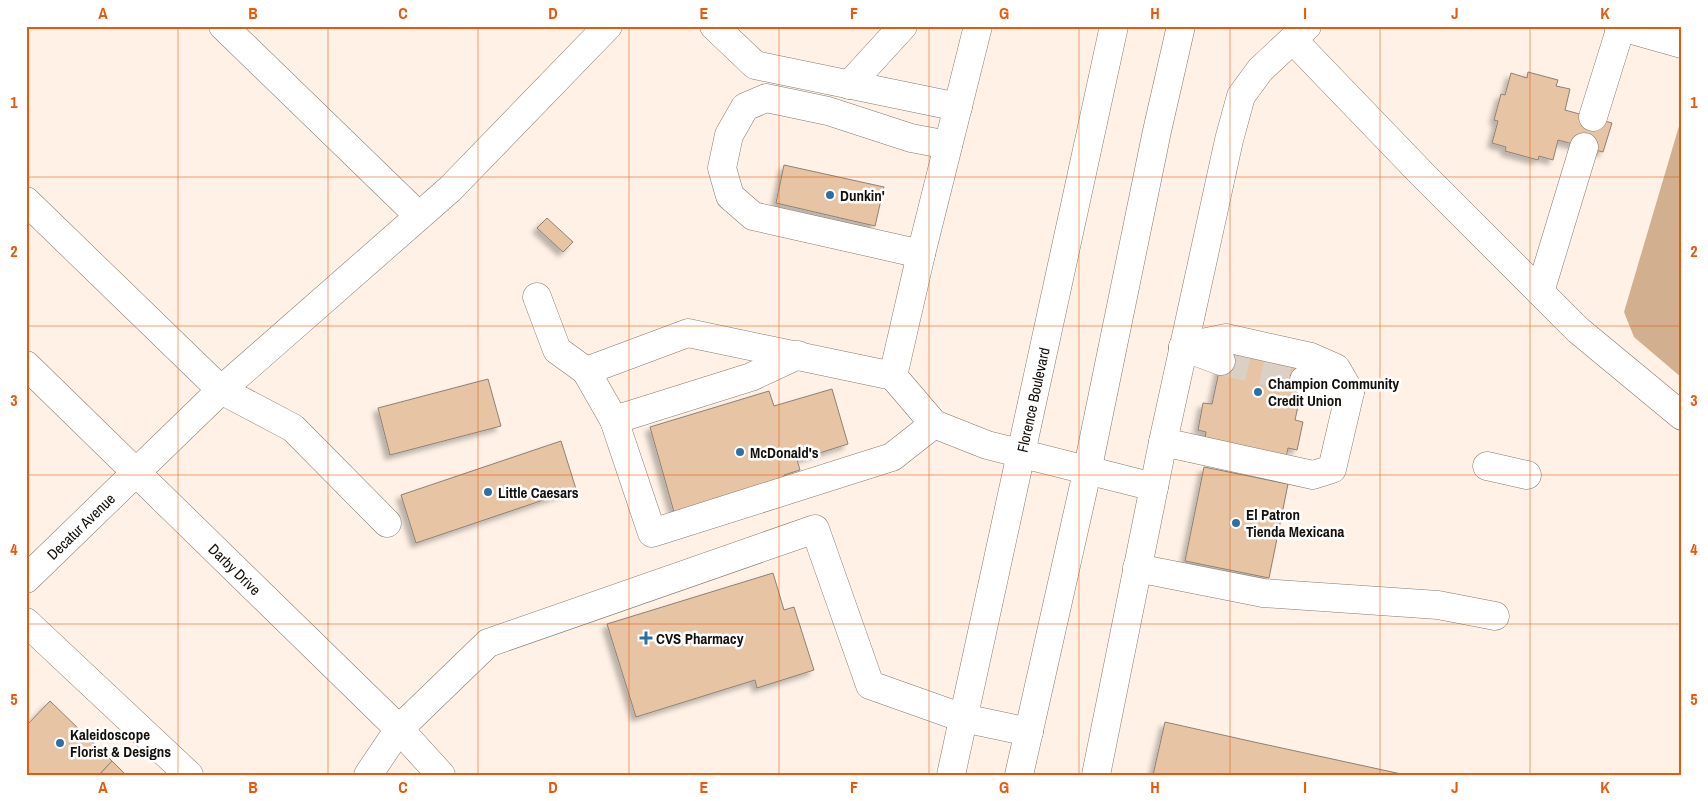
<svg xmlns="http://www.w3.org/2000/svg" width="1708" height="801" font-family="'Archivo Narrow',sans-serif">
	<defs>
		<filter id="shadow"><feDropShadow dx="-4.5" dy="4.5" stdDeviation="2.5" flood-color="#0004"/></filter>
	</defs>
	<rect width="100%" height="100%" fill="#fff1e5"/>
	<!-- forest -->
	<path fill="#d2af8f" d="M1682,116V378L1634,337L1624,312Z"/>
	<!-- building -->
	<g fill="#e7c4a4" stroke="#8d8176" filter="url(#shadow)">
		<path d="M1528,72L1558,80L1556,86L1570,89L1565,110L1612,123L1603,152L1558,140L1553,160L1539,156L1538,160L1505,151L1506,147L1492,143L1498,121L1494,120L1501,94L1505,95L1511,73L1527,78Z"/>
		<path d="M784,165L884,187L875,226L776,203Z"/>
		<path d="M547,218L573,242L563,252L537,228Z"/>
		<path d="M1225,343L1308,361L1295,420L1303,422L1297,450L1288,448L1285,462L1204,444L1206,432L1198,430L1203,403L1212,404Z"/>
		<path d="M488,379L501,426L390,455L378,408Z"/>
		<path d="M832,389L848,444L797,460L800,470L784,475L787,486L674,512L650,427L769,391L774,406Z"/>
		<path d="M561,441L576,489L416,543L401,495Z"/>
		<path d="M1204,467L1288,484L1269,578L1185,561Z"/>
		<path d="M773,573L784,610L794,607L814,670L757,688L755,680L636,717L607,624Z"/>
		<path d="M50,701L112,761L99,775H26V726Z"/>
		<path d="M1165,722L1254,742L1406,775H1153Z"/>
		<path d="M112,761L126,775H99Z"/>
	</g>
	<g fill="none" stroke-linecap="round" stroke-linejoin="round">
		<!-- minor-tunnel -->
		<path stroke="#dccfc4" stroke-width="28" stroke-dasharray="28 14" stroke-linecap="butt" d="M1221,361L1304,380"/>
		<defs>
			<g id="minor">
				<path d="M223,26L419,216"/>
				<path d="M714,26L755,65L958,107"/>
				<path d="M978,26L921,254L893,376L934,424L987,445L1154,487"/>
				<path d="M1618,26L1682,44"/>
				<path d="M1293,40L1422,174L1578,330L1682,416"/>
				<path d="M849,85L903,26"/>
				<path d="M1593,117L1621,27"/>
				<path d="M26,201L221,390L293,428L387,523"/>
				<path d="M921,254L753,216L730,196L722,168L729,135L745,107L766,98L828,111L911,138L948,145"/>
				<path d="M1540,292L1584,147"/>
				<path d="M537,297L557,350L586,371L688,333L893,376"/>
				<path d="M1183,347L1221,361"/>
				<path d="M586,371L614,420L652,533L892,457L934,424"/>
				<path d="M1304,380L1350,392"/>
				<path d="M614,420L751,377L798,355"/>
				<path d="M1163,442L1313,475L1332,469L1350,392L1336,368L1311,357L1226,338L1183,347"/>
				<path d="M1487,466L1527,475"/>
				<path d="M1137,568L1263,593L1438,605L1495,616"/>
				<path id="s1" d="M26,579L221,390L450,189L608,26"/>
				<path d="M26,622L189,775"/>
				<path d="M368,775L399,729L488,643L815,529L870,685L963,718L1029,732"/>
				<path d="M1096,775L1163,442L1229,140L1241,96L1260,70L1307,26"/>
			</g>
			<g id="major">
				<path id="s2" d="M26,365L399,729L441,775"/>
			</g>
			<g id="highway">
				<path id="s3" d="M951,775L1114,26"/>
				<path d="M1019,775L1087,472L1157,131L1181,26"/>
			</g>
		</defs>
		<!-- minor casing -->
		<use href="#minor" stroke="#85796e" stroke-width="29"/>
		<!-- major casing -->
		<use href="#major" stroke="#85796e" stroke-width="29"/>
		<!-- highway casing -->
		<use href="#highway" stroke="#85796e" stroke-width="29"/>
		<!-- minor -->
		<use href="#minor" stroke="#fff" stroke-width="28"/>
		<!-- major -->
		<use href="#major" stroke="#fff" stroke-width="28"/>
		<!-- highway -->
		<use href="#highway" stroke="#fff" stroke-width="28"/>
	</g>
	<!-- grid -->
	<path fill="none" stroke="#e8590c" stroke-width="1" stroke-opacity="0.55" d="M178,26V775M328,26V775M478,26V775M629,26V775M779,26V775M929,26V775M1079,26V775M1230,26V775M1380,26V775M1530,26V775M26,177H1682M26,326H1682M26,475H1682M26,624H1682"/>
	<!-- markers -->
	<g fill="#2b71a6" stroke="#fff" stroke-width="2">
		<circle cx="830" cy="195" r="5"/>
		<circle cx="1258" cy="392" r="5"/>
		<circle cx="740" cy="452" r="5"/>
		<circle cx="488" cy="492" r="5"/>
		<circle cx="1236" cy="523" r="5"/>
		<path d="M643.5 630.5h5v5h5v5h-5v5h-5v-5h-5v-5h5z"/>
		<circle cx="60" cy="743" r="5"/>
	</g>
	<g text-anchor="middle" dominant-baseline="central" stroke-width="5" stroke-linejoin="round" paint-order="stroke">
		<!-- poi labels -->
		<g font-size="15" font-weight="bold" fill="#130f0b" stroke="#fff" text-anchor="start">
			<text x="840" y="195">Dunkin'</text>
			<text x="1268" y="383">Champion Community<tspan x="1268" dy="17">Credit Union</tspan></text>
			<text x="750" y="452">McDonald's</text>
			<text x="498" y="492">Little Caesars</text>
			<text x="1246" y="514">El Patron<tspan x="1246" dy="17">Tienda Mexicana</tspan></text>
			<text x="656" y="638">CVS Pharmacy</text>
			<text x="70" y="734">Kaleidoscope<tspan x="70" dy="17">Florist &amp; Designs</tspan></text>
		</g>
		<!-- street labels -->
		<g font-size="15" fill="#130f0b" stroke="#fff">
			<text stroke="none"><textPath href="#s3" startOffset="384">Florence Boulevard</textPath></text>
			<text stroke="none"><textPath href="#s1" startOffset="76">Decatur Avenue</textPath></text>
			<text stroke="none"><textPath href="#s2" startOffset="292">Darby Drive</textPath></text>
		</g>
	</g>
	<!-- border -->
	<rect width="1708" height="801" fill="none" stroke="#ffffff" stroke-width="55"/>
	<rect x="28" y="28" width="1652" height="746" fill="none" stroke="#e8590c" stroke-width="2"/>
	<g font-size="16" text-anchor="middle" font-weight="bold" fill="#e8590c">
		<text x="103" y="19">A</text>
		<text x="253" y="19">B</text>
		<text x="403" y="19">C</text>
		<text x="553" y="19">D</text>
		<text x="704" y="19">E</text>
		<text x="854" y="19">F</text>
		<text x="1004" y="19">G</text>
		<text x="1155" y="19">H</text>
		<text x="1305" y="19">I</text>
		<text x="1455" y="19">J</text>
		<text x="1605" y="19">K</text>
		<text x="14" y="108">1</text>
		<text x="1694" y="108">1</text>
		<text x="14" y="257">2</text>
		<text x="1694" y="257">2</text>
		<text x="14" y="406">3</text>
		<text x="1694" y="406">3</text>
		<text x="14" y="555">4</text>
		<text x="1694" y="555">4</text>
		<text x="14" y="705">5</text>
		<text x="1694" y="705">5</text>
		<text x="103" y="793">A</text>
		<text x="253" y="793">B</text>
		<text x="403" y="793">C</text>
		<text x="553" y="793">D</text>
		<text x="704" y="793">E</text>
		<text x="854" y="793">F</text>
		<text x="1004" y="793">G</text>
		<text x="1155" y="793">H</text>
		<text x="1305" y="793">I</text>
		<text x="1455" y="793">J</text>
		<text x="1605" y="793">K</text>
	</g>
</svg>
